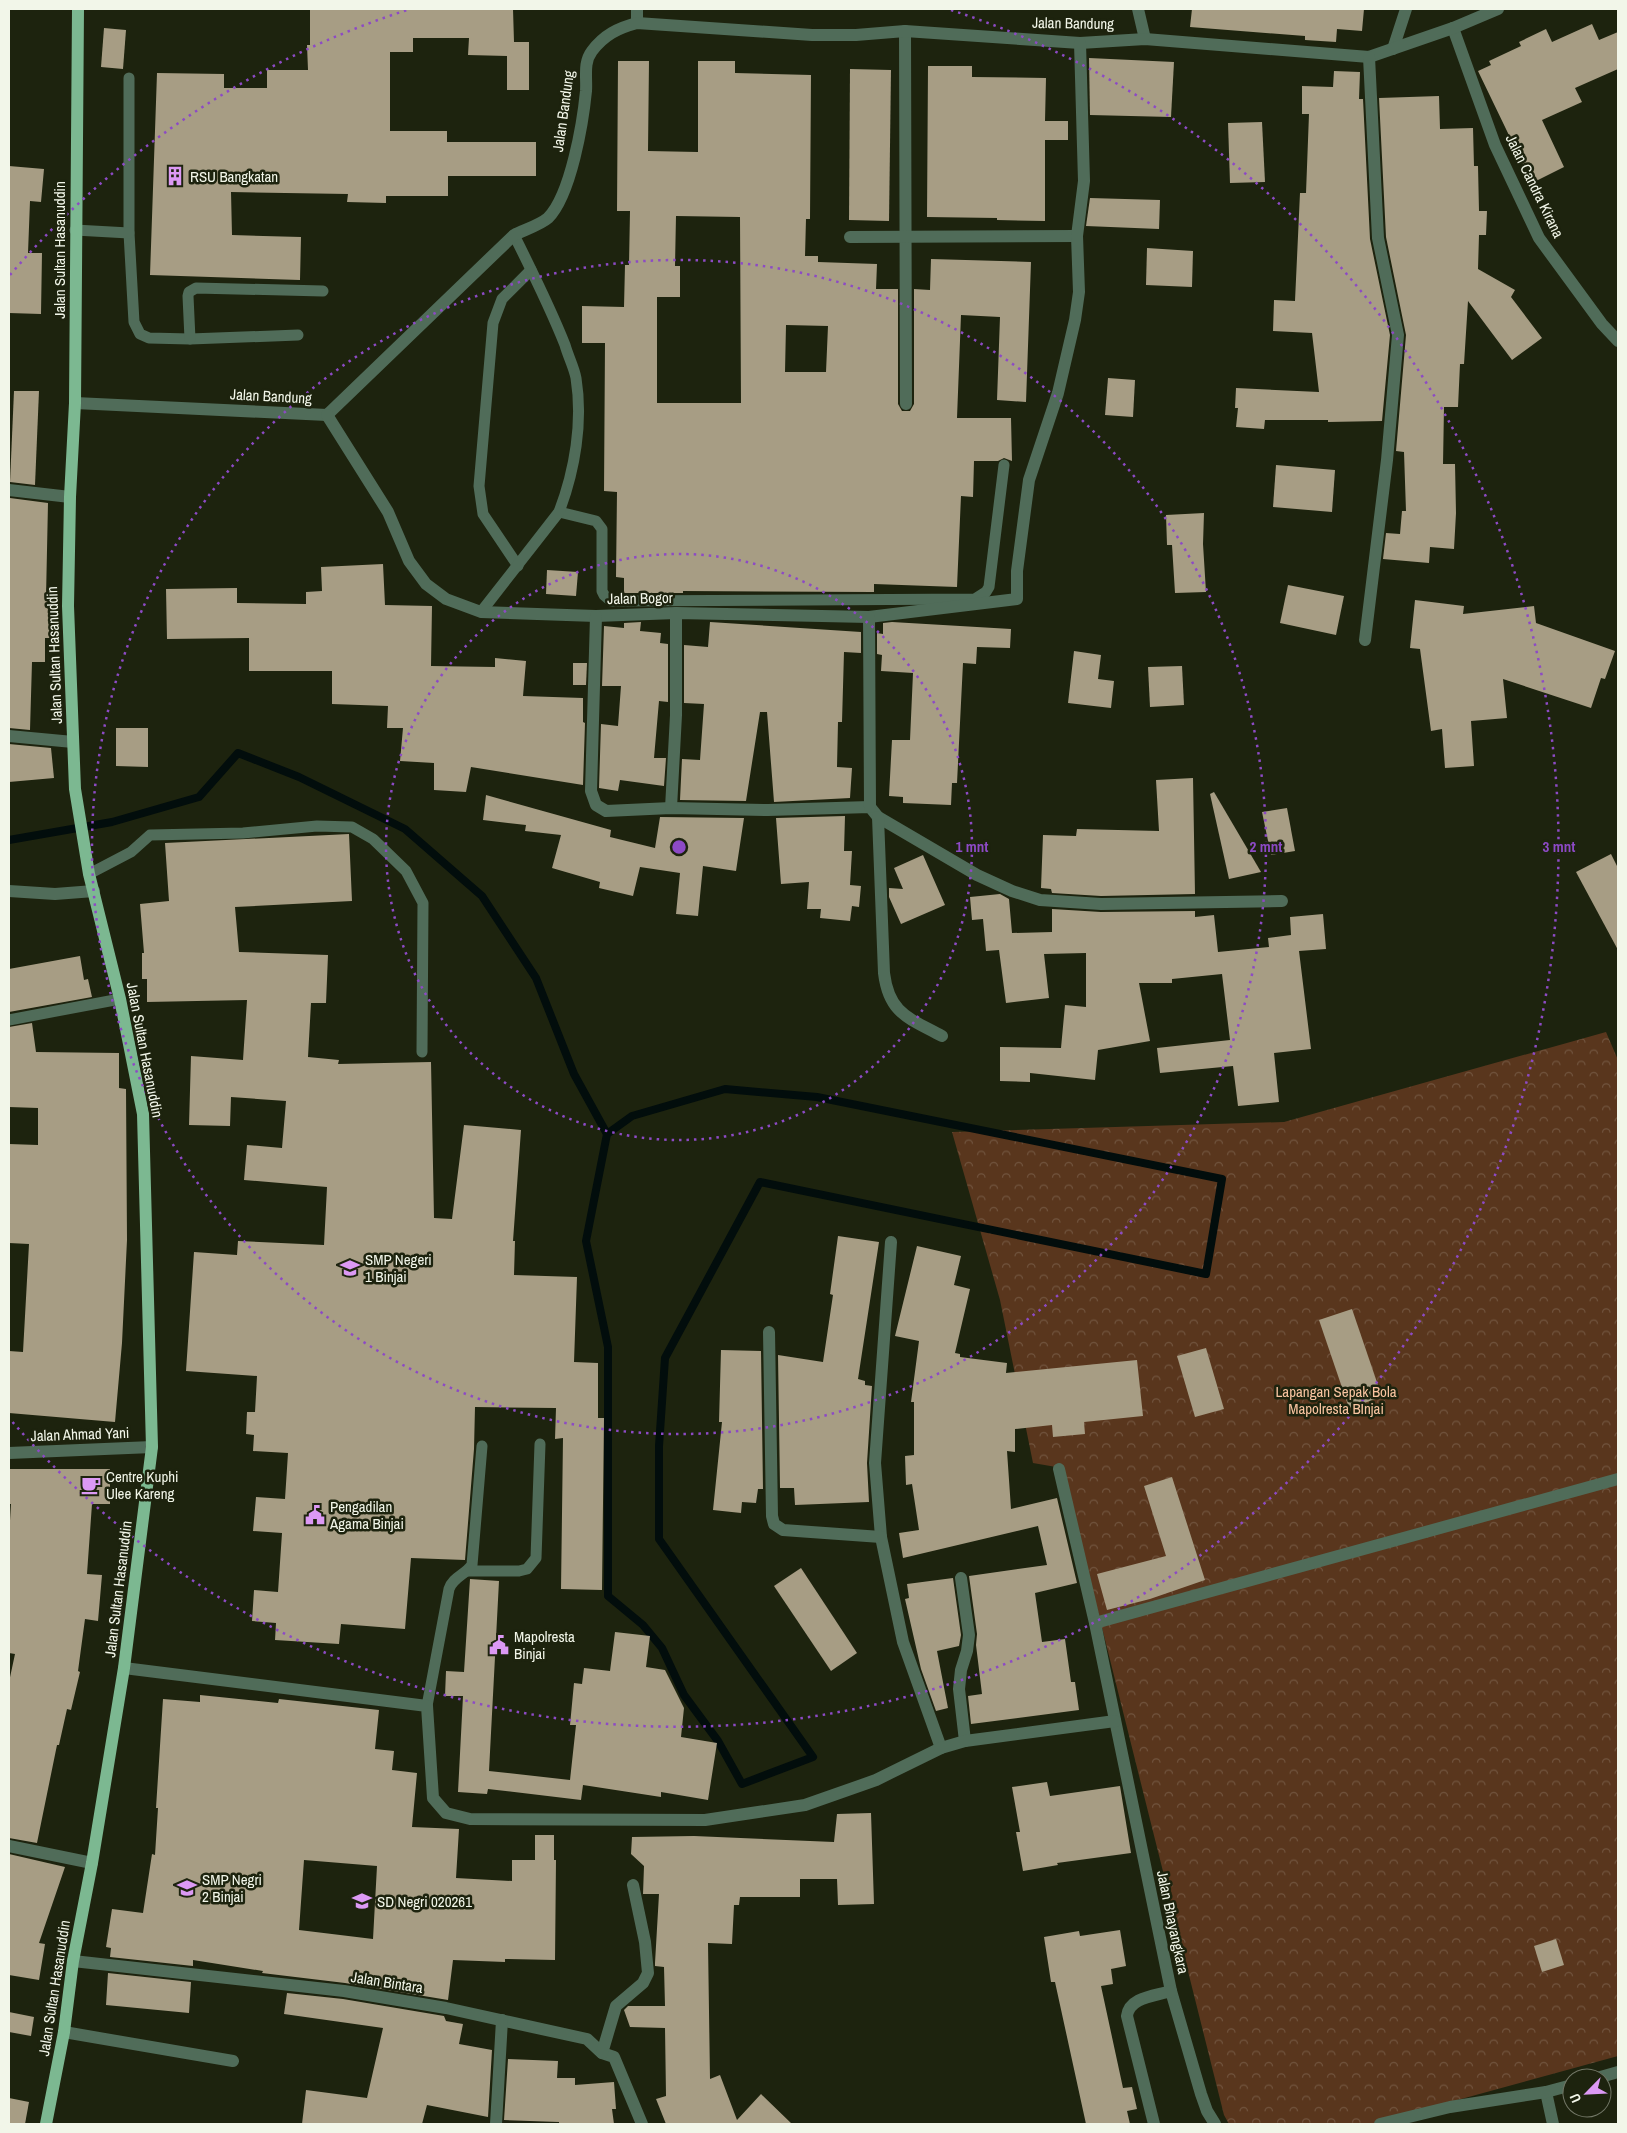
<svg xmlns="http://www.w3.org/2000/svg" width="1627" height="2133" font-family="'Archivo Narrow',sans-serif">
	<defs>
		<pattern id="park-crowns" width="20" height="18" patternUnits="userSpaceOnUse" patternTransform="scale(1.25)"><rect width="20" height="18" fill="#59361d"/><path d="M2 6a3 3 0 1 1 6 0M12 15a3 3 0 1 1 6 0" fill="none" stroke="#71543e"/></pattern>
	</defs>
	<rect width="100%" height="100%" fill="#1d230e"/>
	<!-- park -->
	<path fill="url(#park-crowns)" d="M1606,1032L1618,1060V2056L1370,2124H1229L1224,2115L1062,1468L1033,1463L1000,1300L952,1132L1284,1122Z"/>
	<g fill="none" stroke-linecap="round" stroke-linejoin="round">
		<!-- stream -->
		<g stroke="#020d0c" stroke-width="8">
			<path d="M9,840L112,822L199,797L238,753L299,777L405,829L482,896L536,978L574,1074L607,1134"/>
			<path d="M725,1089L817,1097L1222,1179L1206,1274L760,1182L665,1358L659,1446V1539L813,1757L742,1784L718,1741L684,1695L662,1648L643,1625L608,1596V1347L586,1241L607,1134L632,1116Z"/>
		</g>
	</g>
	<!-- building -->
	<g fill="#a79d84" fill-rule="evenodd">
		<path d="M310,9H513L514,42H529V90H507V56L468,55L469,38H413V52H390V131H447V142H536V176H448V196H386V203L347,202L348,194L231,192L232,235L301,237L300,280L150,275L157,73L224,74V88H267V70H308L307,45H310Z"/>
		<path d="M1192,9H1364L1362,31L1337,29L1336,42L1305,40V36L1190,27Z"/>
		<path d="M1592,24L1599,40L1618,32V69L1575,88L1582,102L1542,120L1564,167L1532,183L1478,71L1491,65L1489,61L1521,46L1519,42L1546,29L1552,42Z"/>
		<path d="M104,28L126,30L123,69L101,67Z"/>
		<path d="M1089,58L1174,62L1171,117L1090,115Z"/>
		<path d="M618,61H649L648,151L698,152V61H735V73L811,75L810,219H806L805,256H818V262L877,264L876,289H898V404L902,411H910L914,404V289L930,290L931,259L1031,262L1026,402L997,400L1000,317L961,315L957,418H1011L1012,461L1004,458L998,461H974L973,497L961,496L957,587L874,584V592L683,591V593H624V578L616,577L617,492L604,491L605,343H582V306L624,307L625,265H629L630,211H617ZM676,216L740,217L741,403H657V297H680V266H675ZM786,325L828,326L826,372H785Z"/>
		<path d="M928,66H972V77L1046,78L1045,121H1068V140H1045V221L997,220V218L927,217Z"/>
		<path d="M850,69L891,70L889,221L849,220Z"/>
		<path d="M1334,71L1360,72L1359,99H1363L1370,239L1390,335L1382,421L1328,422V420H1265L1264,429L1236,427L1238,408H1235L1236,388L1319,392L1312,333L1273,331L1274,300L1295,301L1300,193H1306L1309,114H1302V86L1333,87Z"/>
		<path d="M1439,96L1440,129L1473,128L1474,166H1478L1479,211H1487L1486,235H1479L1478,269L1515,290L1511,297L1542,338L1512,360L1468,301L1464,364H1460L1458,407H1444L1443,464H1455L1456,513L1454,549L1430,547L1429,563L1383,559L1386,533L1400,534L1402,511H1406L1404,452L1396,451L1406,335L1386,237L1379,98Z"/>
		<path d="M1262,122L1265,182L1230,183L1228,123Z"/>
		<path d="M9,166L44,169L41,202L30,201L28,253H42L41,314L9,313Z"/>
		<path d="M1090,198L1160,200L1159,229L1086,226Z"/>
		<path d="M1147,248L1193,251L1192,287L1146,285Z"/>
		<path d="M1108,378L1135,380L1133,417L1105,415Z"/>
		<path d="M14,391H39L35,485L10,482Z"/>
		<path d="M1276,465L1335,470L1332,512L1273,507Z"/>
		<path d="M10,498L48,503L46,598H55L54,638H45V662H32L30,730L9,728Z"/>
		<path d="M1204,513L1203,544L1206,592L1175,593L1172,545H1167L1166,515Z"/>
		<path d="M383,564L385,605L432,606L431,666L495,667V658L526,661L523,696L583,698V722L585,723L583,785L471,767L466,792L434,790V763L400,761L403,728H387L388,706L332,704V671H249V638L167,639L166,589L237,588V603L306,604V592L322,591L321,567Z"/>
		<path d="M547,570L578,572L576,596L546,594Z"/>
		<path d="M1288,585L1344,596L1336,635L1280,623Z"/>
		<path d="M1415,600L1464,606L1463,614L1534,606L1536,623L1615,651L1605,679L1601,678L1591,708L1503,679L1507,718L1471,721L1474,766L1445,768L1442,729L1431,731L1420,649L1410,648Z"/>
		<path d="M641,622L640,631L661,633L660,643L668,644V702L659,701L654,758H666L664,786L620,780L618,791L599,788L601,724L618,726L621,686H602L604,626L624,628V623Z"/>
		<path d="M710,622L861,632V653L844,652L842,722H838L837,767L852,768L850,798L774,802L767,712H760L746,801L680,800L682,759L700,760L704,704L684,703V645L708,647Z"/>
		<path d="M892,622L1011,629L1010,648L977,647L976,664L963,663L957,783H952L951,805L903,803V797L889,796L892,740H910L913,673L881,671L882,655L877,654V633L883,634V623Z"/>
		<path d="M1074,651L1101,655L1098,679L1114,681L1111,708L1068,703Z"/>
		<path d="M573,663H587L586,685H573Z"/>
		<path d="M1182,666L1184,705L1150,707L1148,667Z"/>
		<path d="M116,728H148V767L116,766Z"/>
		<path d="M9,744L51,748L54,778L9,782Z"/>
		<path d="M1193,778L1195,894L1101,896L1052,893L1051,889L1041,888L1043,835L1076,836L1077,829L1159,831L1156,780Z"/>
		<path d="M1214,792L1261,872L1229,879L1210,794Z"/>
		<path d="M486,795L611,830L610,837L655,848L660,817L744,818L736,871L703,866L698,916L676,914L680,873L640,867L633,896L599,888L600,882L552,868L561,835L525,831L526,825L483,820Z"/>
		<path d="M1287,808L1295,851L1271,855L1262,812Z"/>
		<path d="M845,816L844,851H852L850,885L861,886L859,907L852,906L850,921L820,918L821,909H807L809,882L781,884L776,818Z"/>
		<path d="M349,834L352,901L235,907L239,952L328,955L326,1003H311L308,1057L339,1060L338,1064L431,1062L434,1218L452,1219L464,1125L521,1130L513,1241H515L514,1275L577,1277L574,1362L598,1363V1418H604L602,1590L561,1589L563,1438L555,1439L556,1408L475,1407L474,1449L465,1560L411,1558L405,1629L341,1624L339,1644L275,1640L276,1623L252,1621L254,1590L278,1592L282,1533L253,1531L256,1497L285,1499L288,1453L253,1451L254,1435L246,1434L247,1412H255L257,1376L186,1371L194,1252L237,1255L238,1241L324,1245L327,1187L244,1180L247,1145L282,1148L286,1101L231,1097L230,1126L189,1125L191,1056L243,1060L247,1000L147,1002V979H142V953H144L140,904L169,901L165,843Z"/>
		<path d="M1611,854L1618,868V950L1576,872Z"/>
		<path d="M923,855L945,905L901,924L889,897V888L903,889L894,868Z"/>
		<path d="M1000,894L1009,899L1012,933L1052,932V909L1101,912L1195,911V917L1214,915L1218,952L1269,947L1268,938L1291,935L1290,917L1323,914L1326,949L1299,951L1311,1049L1274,1053L1279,1102L1238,1106L1233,1066L1160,1073L1157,1048L1230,1040L1222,974L1172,979V983H1139L1150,1041L1098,1050L1095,1080L1030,1073V1082L1000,1081V1047L1061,1048L1065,1005L1086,1007V953L1044,954L1049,998L1006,1003L999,950L986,951L983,919L972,920L970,897Z"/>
		<path d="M80,956L84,980L88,979L92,997L9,1012V969Z"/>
		<path d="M32,1023L36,1052L119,1053V1088L126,1089L127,1240L122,1343L115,1422L9,1413V1351L23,1352L29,1244L9,1243V1144L38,1145V1108L9,1107V1027Z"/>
		<path d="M838,1236L879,1242L858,1379L865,1381V1385L872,1386L867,1463L869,1502L795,1505L794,1488H780L778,1355L823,1362L833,1295L830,1294Z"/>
		<path d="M917,1246L961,1256L954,1285L970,1289L955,1353L960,1354V1357L1007,1363L1006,1373L1137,1360L1143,1416L1084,1422L1085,1434L1053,1437L1052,1425L1015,1429V1452L1007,1451L1011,1509L1057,1498L1077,1583L1035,1593L1042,1642L1065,1639L1071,1682H1075L1079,1710L971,1724L968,1696L982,1694L976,1645L977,1634L969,1576L1047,1565L1038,1526L903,1558L899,1533L919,1530L912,1484L906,1485L905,1456L914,1455V1402H911L919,1341L895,1336Z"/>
		<path d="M1352,1309L1382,1397L1349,1408L1319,1320Z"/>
		<path d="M1206,1348L1224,1409L1195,1417L1177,1356Z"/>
		<path d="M721,1350L761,1351L763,1489H758L756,1503L742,1502L741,1513L713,1510L722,1422H719Z"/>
		<path d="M9,1469H110V1504H92L87,1574L102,1575L98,1621L85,1619L78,1671L80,1672L71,1710L67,1709L59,1745H57L37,1843L9,1838V1682L15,1654L9,1653V1537L11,1504H9Z"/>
		<path d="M1172,1477L1205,1580L1150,1599L1107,1610L1097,1574L1166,1556L1144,1486Z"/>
		<path d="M801,1568L857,1653L831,1671L774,1586Z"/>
		<path d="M953,1578L961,1635L959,1646L937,1651L948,1708L936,1711L921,1669L905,1599L909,1598L907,1584Z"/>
		<path d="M470,1579L499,1581L489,1771L570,1780L576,1725H570L574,1683L582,1684L584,1668L610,1671L615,1632L650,1636L646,1667L665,1670L684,1708L681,1737L717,1743L708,1800L661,1792V1797L583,1785L581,1800L488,1789L487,1794L458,1792L463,1696H445L446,1671L464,1672Z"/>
		<path d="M200,1695L278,1703L279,1699L379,1710L375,1749L394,1751L392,1770L417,1773L412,1827L459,1829L456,1878L512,1881V1860H535V1835H554V1860H556L555,1960L505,1959V1962L453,1960L448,2000L345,1983L262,1973L263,1971L193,1960V1966L110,1957L111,1948L106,1947L112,1909L143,1913L152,1854L155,1855L158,1808H156L163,1699L200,1702ZM304,1860L377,1866L373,1939L299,1930Z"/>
		<path d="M1047,1782L1050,1796L1120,1786L1131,1853L1057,1863L1058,1865L1023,1871L1016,1832H1020L1012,1787Z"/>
		<path d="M871,1813L874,1904L838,1905L837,1879H800V1897H740L739,1905H734L732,1944L708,1943L710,2079L720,2075L737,2120L761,2094L792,2124H666L656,2099L666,2096L665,2028L630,2027L624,2010L628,2006H665L664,1967L655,1966V1963L659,1894H643L644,1866L631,1854L632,1837L694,1836L834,1842L837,1814Z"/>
		<path d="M9,1854L65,1867L39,1943L45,1944L39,1980L9,1975Z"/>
		<path d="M1120,1930L1126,1966L1111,1969L1113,1984L1101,1986L1123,2088L1132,2087L1137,2109L1127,2111L1130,2124H1086L1055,1982H1051L1044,1937L1079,1931L1080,1936Z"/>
		<path d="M1556,1939L1564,1965L1542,1972L1534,1946Z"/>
		<path d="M108,1973L191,1982L189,2013L106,2005Z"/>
		<path d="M287,1993L343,1999L444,2016L446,2021L463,2024L459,2044L492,2050L488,2117L427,2105L422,2124H302L306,2090L367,2098L383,2028L284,2014Z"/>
		<path d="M9,2012L34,2017L31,2036L9,2032Z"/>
		<path d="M508,2059L558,2061L557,2078H575V2085L614,2082L616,2109H612L614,2124H559V2122L504,2120Z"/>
		<path d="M9,2098L29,2102L25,2124H9Z"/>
	</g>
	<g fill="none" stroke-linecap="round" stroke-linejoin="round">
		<!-- service -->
		<g stroke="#506c59" stroke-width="11">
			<path d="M129,78V233L134,322L140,334L149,338L190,339L298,335"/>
			<path d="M75,230L129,233"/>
			<path d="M190,339L188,296L189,292L196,288L323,291"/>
			<path d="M559,512L596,521L602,529V591L604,595L611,601L975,599L986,592L989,587L1004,465"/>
			<path d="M518,566L483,514L479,486L493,323L502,299L531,270"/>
			<path d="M481,612L559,512C575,470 583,422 576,378C574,367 568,356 565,345C550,307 532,271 514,235"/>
			<path d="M89,874L131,852L150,835L243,833L317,826L352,827L373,839L406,871L423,903L422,1052"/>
			<path d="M9,1020L120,999"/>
			<path d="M468,1571H519L527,1569L536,1558L540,1444"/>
			<path d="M427,1706L449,1589C453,1577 465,1575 472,1565L482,1446"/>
		</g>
		<!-- minor -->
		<g stroke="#506c59" stroke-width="12">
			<path d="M1138,9L1145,39"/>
			<path d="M637,23V9"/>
			<path d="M1453,28L1495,145L1539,238L1602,324L1618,341"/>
			<path d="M905,31L906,404"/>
			<path d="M1393,49L1406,9"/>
			<path d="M850,237L1077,236"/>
			<path d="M75,403L327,415L514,235C524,230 540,225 548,218C571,195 583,122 586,91C587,77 583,63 592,51C604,35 618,28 637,23L812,35H856L905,31L1080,43L1145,39L1369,57L1453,28L1498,9"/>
			<path d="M327,415L388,512L409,561L426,584L446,599L481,612L596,616L676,613L869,617L1017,599V571L1029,480L1058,393L1075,320L1079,292L1077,236L1084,181L1080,43"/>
			<path d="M9,490L70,497"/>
			<path d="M596,616L591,791L596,805L606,811L671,808L768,810L870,807L878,817L977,875L1012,891L1040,900L1101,904L1282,901"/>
			<path d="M869,617L870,807"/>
			<path d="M1365,640L1387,460L1398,335L1378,238L1369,57"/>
			<path d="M9,736L73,742"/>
			<path d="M671,808L676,715V613"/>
			<path d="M878,817L884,973C889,1014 909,1018 942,1036"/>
			<path d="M9,891L55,894L94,891"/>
			<path d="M891,1242L875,1463L881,1537L903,1642L941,1748"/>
			<path d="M769,1332L772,1516L774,1524L783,1530L881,1537"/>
			<path d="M1059,1469L1095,1623L1171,1991L1201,2094L1207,2111L1215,2124"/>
			<path d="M961,1578L969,1635L967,1651L961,1670L959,1689L965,1741"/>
			<path d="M1095,1623L1618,1479"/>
			<path d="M124,1668L427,1706L433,1798L446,1813L470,1819L705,1820L805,1805L876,1780L941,1748L965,1741L1115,1721"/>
			<path d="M9,1846L92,1863"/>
			<path d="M73,1961L344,1991L446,2008L587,2039L602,2053L614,2057L642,2124"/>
			<path d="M64,2032L233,2061"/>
			<path d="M602,2053L616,2006L643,1983L648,1973L645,1942L633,1885"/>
			<path d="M1597,2078L1618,2072"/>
			<path d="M1546,2092L1553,2124"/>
			<path d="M496,2124L502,2020"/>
			<path d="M1154,2124L1127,2016C1129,1997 1155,1996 1171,1991"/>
			<path d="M1380,2124L1450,2107L1546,2092L1572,2085"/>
		</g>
		<!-- tertiary -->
		<path stroke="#506c59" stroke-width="12" d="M9,1453L152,1447"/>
		<!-- primary -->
		<path stroke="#7cb891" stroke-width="12" d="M46,2124L64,2032L73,1961L92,1863L124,1668L152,1447L143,1114L120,999L89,874L75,789L68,606L70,497L75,403L78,9"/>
	</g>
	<!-- distance rings -->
	<g fill="none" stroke="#8d4ac5" stroke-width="2.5" stroke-dasharray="2.5 5">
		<circle cx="679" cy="847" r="293"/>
		<circle cx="679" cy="847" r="587"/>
		<path d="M10 275A880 880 0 0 1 407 10M951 10A880 880 0 1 1 10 1419"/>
	</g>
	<!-- icons -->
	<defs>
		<symbol id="building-bare" viewBox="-9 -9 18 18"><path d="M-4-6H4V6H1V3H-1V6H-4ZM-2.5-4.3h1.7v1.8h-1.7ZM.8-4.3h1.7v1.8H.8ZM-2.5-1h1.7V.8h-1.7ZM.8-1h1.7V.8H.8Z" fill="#dc99f4" stroke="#1d230e" stroke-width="2.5" paint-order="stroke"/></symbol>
		<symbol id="school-bare" viewBox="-9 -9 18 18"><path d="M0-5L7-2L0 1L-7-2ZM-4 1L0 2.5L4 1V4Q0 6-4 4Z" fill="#dc99f4" stroke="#1d230e" stroke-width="2.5" paint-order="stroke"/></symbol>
		<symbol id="cafe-bare" viewBox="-9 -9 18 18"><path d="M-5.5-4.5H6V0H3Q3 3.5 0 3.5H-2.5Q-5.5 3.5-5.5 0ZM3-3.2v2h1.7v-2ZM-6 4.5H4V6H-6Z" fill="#dc99f4" stroke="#1d230e" stroke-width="2.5" paint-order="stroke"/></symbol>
		<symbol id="civic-bare" viewBox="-9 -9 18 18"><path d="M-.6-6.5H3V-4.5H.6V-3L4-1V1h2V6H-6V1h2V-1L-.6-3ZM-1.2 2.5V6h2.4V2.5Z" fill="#dc99f4" stroke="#1d230e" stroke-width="2.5" paint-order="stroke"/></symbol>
	</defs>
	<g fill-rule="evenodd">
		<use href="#building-bare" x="161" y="162" width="28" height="28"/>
		<use href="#school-bare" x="336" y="1254" width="28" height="28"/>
		<use href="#cafe-bare" x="77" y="1471" width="28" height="28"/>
		<use href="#civic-bare" x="301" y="1501" width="28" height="28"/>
		<use href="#civic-bare" x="485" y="1631" width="28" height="28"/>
		<use href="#school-bare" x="173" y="1874" width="28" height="28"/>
		<use href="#school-bare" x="348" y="1887" width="28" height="28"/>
	</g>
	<g text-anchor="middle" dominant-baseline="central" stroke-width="5" stroke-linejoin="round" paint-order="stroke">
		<!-- street labels -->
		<g font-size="15" fill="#f2f6e9" stroke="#1d230e">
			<text transform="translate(1073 23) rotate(1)">Jalan Bandung</text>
			<text transform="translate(563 111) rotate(-82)">Jalan Bandung</text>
			<text transform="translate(1535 186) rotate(64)">Jalan Candra Kirana</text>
			<text transform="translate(59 250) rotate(-90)">Jalan Sultan Hasanuddin</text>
			<text transform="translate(271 396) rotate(3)">Jalan Bandung</text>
			<text transform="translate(640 598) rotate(-1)">Jalan Bogor</text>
			<text transform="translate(54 655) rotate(-92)">Jalan Sultan Hasanuddin</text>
			<text transform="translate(145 1050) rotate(79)">Jalan Sultan Hasanuddin</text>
			<text transform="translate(80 1434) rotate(-2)">Jalan Ahmad Yani</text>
			<text transform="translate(118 1589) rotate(-83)">Jalan Sultan Hasanuddin</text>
			<text transform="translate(1173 1922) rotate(78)">Jalan Bhayangkara</text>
			<text transform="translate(387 1982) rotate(9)">Jalan Bintara</text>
			<text transform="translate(54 1988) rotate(-81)">Jalan Sultan Hasanuddin</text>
		</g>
		<!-- poi labels -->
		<g font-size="15" fill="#f2f6e9" stroke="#1d230e" text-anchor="start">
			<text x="190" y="176">RSU Bangkatan</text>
			<text x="365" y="1259">SMP Negeri<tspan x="365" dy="17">1 Binjai</tspan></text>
			<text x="106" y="1476">Centre Kuphi<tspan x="106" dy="17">Ulee Kareng</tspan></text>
			<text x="330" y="1506">Pengadilan<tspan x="330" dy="17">Agama Binjai</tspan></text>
			<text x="514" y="1636">Mapolresta<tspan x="514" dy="17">Binjai</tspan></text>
			<text x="202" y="1879">SMP Negri<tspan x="202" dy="17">2 Binjai</tspan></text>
			<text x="377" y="1901">SD Negri 020261</text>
		</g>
		<!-- park labels -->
		<g font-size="15" fill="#f9c4a0" stroke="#1d230e">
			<text x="1336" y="1391">Lapangan Sepak Bola<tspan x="1336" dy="17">Mapolresta BInjai</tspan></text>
		</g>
	</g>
	<circle cx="679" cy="847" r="8" fill="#8d4ac5" stroke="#1d230e" stroke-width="2.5"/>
	<g font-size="15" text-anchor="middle" font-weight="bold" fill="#8d4ac5" stroke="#1d230e" stroke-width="5" stroke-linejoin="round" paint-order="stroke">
		<text x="972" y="852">1 mnt</text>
		<text x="1266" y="852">2 mnt</text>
		<text x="1559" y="852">3 mnt</text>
	</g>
	<!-- border -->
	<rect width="1627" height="2133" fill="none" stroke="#f2f6e9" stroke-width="20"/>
	<!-- north arrow -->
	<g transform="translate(1587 2093) rotate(246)"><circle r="24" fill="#1d230e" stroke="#727766"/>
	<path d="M0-4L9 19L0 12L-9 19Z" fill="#dc99f4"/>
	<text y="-8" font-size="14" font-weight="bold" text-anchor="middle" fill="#f2f6e9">U</text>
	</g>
</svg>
